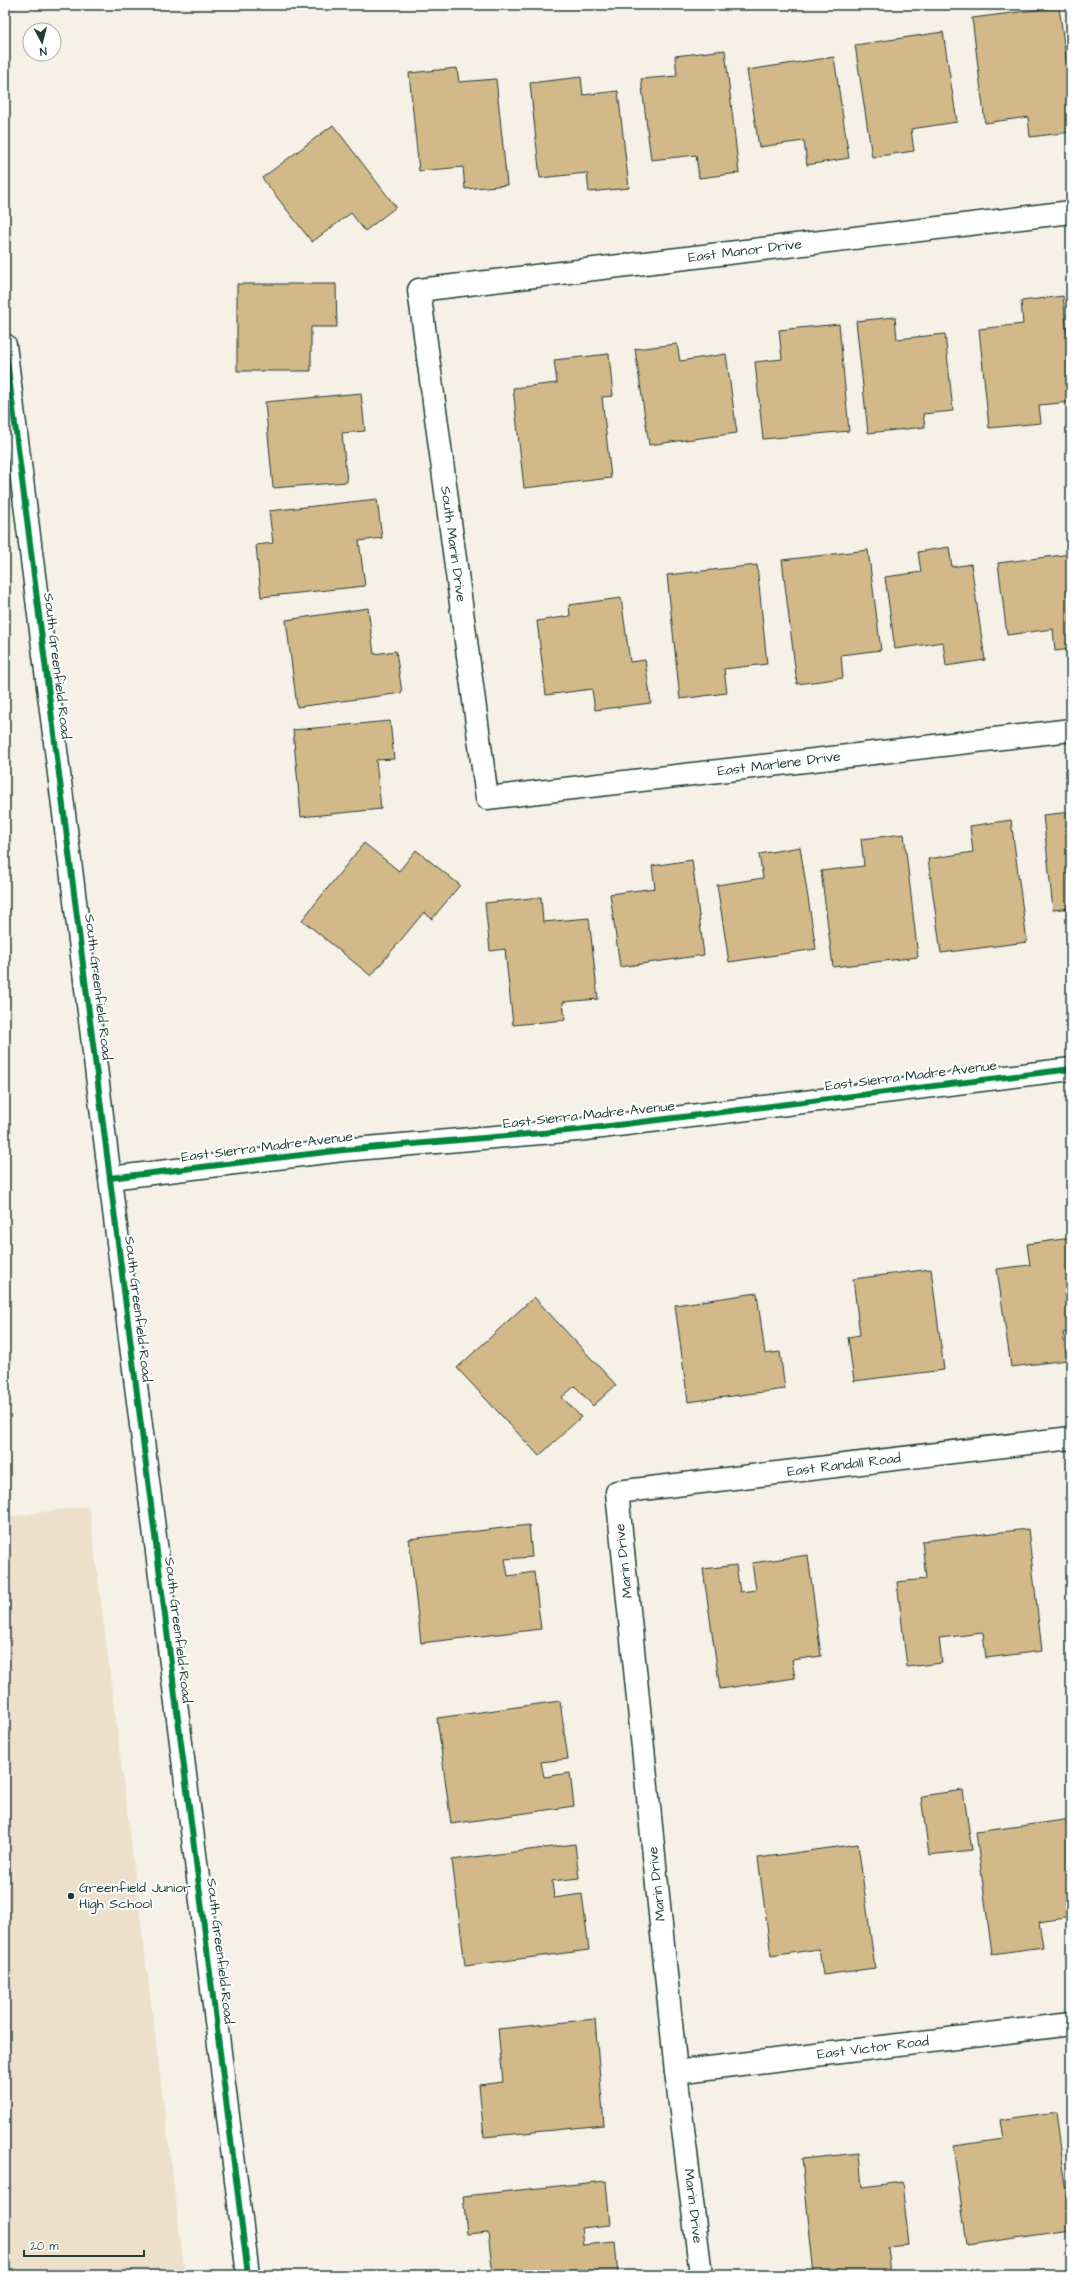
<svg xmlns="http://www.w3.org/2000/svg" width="1076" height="2280" font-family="'Architects Daughter',sans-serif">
	<rect width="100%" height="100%" fill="#f6f1e7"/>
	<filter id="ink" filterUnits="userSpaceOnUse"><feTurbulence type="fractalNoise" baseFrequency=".025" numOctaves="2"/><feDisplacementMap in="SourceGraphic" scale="8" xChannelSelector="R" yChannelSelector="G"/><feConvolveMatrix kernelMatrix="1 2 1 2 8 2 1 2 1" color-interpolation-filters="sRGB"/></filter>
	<g filter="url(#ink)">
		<!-- built -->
		<path fill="#ece0cb" d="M89,1506L185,2275H5V1517Z"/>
		<!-- building -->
		<g fill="#d3b889" stroke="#1f3d34">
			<path d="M1059,7L1071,95V132L1030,137L1028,117L985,123L972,18Z"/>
			<path d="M943,32L957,122L911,129L914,151L872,157L855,45Z"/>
			<path d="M725,50L739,173L699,178L696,155L651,160L641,79L677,76L675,56Z"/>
			<path d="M834,57L849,158L807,165L804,141L759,147L747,70Z"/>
			<path d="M457,68L459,82L496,79L507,185L465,189L463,167L419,171L409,73Z"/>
			<path d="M581,77L583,95L618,91L629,188L589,192L587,173L540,178L530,83Z"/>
			<path d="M333,125L396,207L365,231L351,213L312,242L262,178Z"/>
			<path d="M237,284H336L337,327H311V371H237Z"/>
			<path d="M1063,296L1071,374V402L1039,405L1041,423L989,428L979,329L1023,324L1021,301Z"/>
			<path d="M895,317L897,339L945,334L953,411L923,414L925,427L868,433L856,321Z"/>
			<path d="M839,324L849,431L763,439L755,362L782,359L779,330Z"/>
			<path d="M677,344L680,361L726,354L737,433L649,445L635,349Z"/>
			<path d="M609,354L613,396L602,397L611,478L524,488L513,388L557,383L554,360Z"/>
			<path d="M361,393L365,431L342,433L347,482L273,488L265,402Z"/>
			<path d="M377,499L382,538L359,541L365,586L261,597L256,545L273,543L269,511Z"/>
			<path d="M949,547L952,567L971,564L985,660L946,666L943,642L895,649L885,577L921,572L918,552Z"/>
			<path d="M868,550L881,650L841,655L843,678L797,684L782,560Z"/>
			<path d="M1071,554V649L1055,651L1053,629L1007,635L998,563Z"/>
			<path d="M757,565L767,664L724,669L727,693L680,699L667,575Z"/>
			<path d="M621,598L630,662L645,660L651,703L595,710L592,689L546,695L537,621L570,616L569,605Z"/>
			<path d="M368,608L374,654L396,651L402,693L297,707L286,620Z"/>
			<path d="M390,721L394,759L376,760L381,809L301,817L293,730Z"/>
			<path d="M1071,812V908L1053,910L1043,815Z"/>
			<path d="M1011,820L1027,942L941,953L928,859L973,852L970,826Z"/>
			<path d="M904,834L918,957L833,967L821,871L864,866L861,839Z"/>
			<path d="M364,843L399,871L416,850L460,885L432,919L424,912L371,976L302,920Z"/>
			<path d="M800,847L816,949L729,962L717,885L763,878L759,854Z"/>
			<path d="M692,860L704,955L620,967L610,894L655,888L652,866Z"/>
			<path d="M541,897L543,922L589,918L598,999L563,1002L565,1020L513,1025L505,949L490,951L485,903Z"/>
			<path d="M1071,1238V1332L1063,1333L1067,1360L1011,1367L997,1269L1030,1265L1027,1244Z"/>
			<path d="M931,1269L944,1370L854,1381L848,1337L860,1335L853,1279Z"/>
			<path d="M757,1293L765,1354L780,1352L785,1389L688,1402L675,1305Z"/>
			<path d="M534,1297L616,1385L593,1406L575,1386L562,1397L581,1417L539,1456L457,1368Z"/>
			<path d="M529,1525L532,1557L505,1559L508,1576L534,1572L541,1629L421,1643L409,1539Z"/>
			<path d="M1028,1529L1042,1651L986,1658L983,1633L939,1638L942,1663L907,1667L897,1582L926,1579L922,1541Z"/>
			<path d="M808,1555L821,1656L792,1660L795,1678L720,1689L703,1569L736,1565L740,1592L756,1590L752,1563Z"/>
			<path d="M560,1701L568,1759L541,1762L544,1777L570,1773L574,1806L451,1824L437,1718Z"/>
			<path d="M963,1790L972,1850L929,1855L921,1796Z"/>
			<path d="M1071,1819V1917L1039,1922L1043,1947L992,1954L976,1832Z"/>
			<path d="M575,1844L579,1878L552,1881L554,1898L582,1894L589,1950L465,1966L452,1860Z"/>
			<path d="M858,1844L875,1968L823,1975L819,1949L771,1956L758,1858Z"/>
			<path d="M595,2019L604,2125L484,2137L479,2085L503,2082L498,2029Z"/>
			<path d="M1055,2112L1071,2230L967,2245L953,2146L1003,2139L1000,2120Z"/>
			<path d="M859,2153L862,2187L902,2182L909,2245L887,2247L890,2274L814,2275L802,2159Z"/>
			<path d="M606,2181L610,2225L581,2228L583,2245L615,2242L618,2275H493L488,2232L467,2234L463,2196Z"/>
			<path d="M8,2256L10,2275H5V2257Z"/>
		</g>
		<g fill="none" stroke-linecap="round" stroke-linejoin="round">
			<defs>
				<g id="minor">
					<path d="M1071,212L419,290L487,798L1071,730"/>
					<path d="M110,1178L343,1150L577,1130L1071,1069"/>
					<path d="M676,2072L1071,2024"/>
					<path d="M701,2275L676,2072L617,1492L1071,1438"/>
				</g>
				<path id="secondary" d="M5,345L248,2275"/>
			</defs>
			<!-- minor casing -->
			<use href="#minor" stroke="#1f3d34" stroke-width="25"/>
			<!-- secondary casing -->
			<use href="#secondary" stroke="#1f3d34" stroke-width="25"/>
			<!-- minor -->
			<use href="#minor" stroke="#fff" stroke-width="22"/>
			<!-- secondary -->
			<use href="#secondary" stroke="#fff" stroke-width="22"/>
			<defs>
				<g id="cycleway">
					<path d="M5,345L248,2275"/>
					<path d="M110,1178L343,1150L577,1130L1071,1069"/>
				</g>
			</defs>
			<!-- cycleway casing -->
			<use href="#cycleway" stroke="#fff" stroke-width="8"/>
			<!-- cycleway -->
			<use href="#cycleway" stroke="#00873e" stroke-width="6"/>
		</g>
	</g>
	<!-- markers -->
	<circle fill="#1f3d34" stroke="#fff" stroke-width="1.5" cx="71" cy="1896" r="4"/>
	<g text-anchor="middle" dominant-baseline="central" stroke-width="4" stroke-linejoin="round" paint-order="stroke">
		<!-- street labels -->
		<g font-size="14" fill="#1f3d34" stroke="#fff">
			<text transform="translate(745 251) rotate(-7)">East Manor Drive</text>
			<text transform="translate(453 544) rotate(82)">South Marin Drive</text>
			<text transform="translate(57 666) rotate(83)">South Greenfield Road</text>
			<text transform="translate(779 764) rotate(-7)">East Marlene Drive</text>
			<text transform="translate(98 987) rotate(83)">South Greenfield Road</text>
			<text transform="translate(911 1076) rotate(-7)">East Sierra Madre Avenue</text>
			<text transform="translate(589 1115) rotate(-6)">East Sierra Madre Avenue</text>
			<text transform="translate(267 1147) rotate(-7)">East Sierra Madre Avenue</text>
			<text transform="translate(138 1309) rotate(83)">South Greenfield Road</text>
			<text transform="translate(844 1465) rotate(-7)">East Randall Road</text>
			<text transform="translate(624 1561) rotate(-96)">Marin Drive</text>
			<text transform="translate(178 1630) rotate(83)">South Greenfield Road</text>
			<text transform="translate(657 1884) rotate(-96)">Marin Drive</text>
			<text transform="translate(220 1951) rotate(83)">South Greenfield Road</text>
			<text transform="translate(873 2048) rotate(-7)">East Victor Road</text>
			<text transform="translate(693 2206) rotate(83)">Marin Drive</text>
		</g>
		<!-- poi labels -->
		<g font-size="14" fill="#1f3d34" stroke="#fff" text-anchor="start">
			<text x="79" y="1888">Greenfield Junior<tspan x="79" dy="16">High School</tspan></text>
		</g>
	</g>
	<!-- margin -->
	<rect width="1076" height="2280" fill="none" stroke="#fff" stroke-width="20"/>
	<rect x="10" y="10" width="1056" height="2260" fill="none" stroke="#1f3d34" stroke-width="1.5" filter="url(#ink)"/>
	<!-- north arrow -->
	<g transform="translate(42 42) rotate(173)"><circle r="19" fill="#ffffff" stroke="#a5b1ae"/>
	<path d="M0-3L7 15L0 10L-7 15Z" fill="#1f3d34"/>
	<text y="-6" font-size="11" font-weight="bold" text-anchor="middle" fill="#1f3d34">N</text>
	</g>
	<!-- scale -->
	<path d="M24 2250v6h120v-6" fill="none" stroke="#1f3d34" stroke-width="2"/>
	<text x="30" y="2250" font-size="12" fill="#1f3d34" stroke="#ffffff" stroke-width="3" paint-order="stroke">20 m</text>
</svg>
